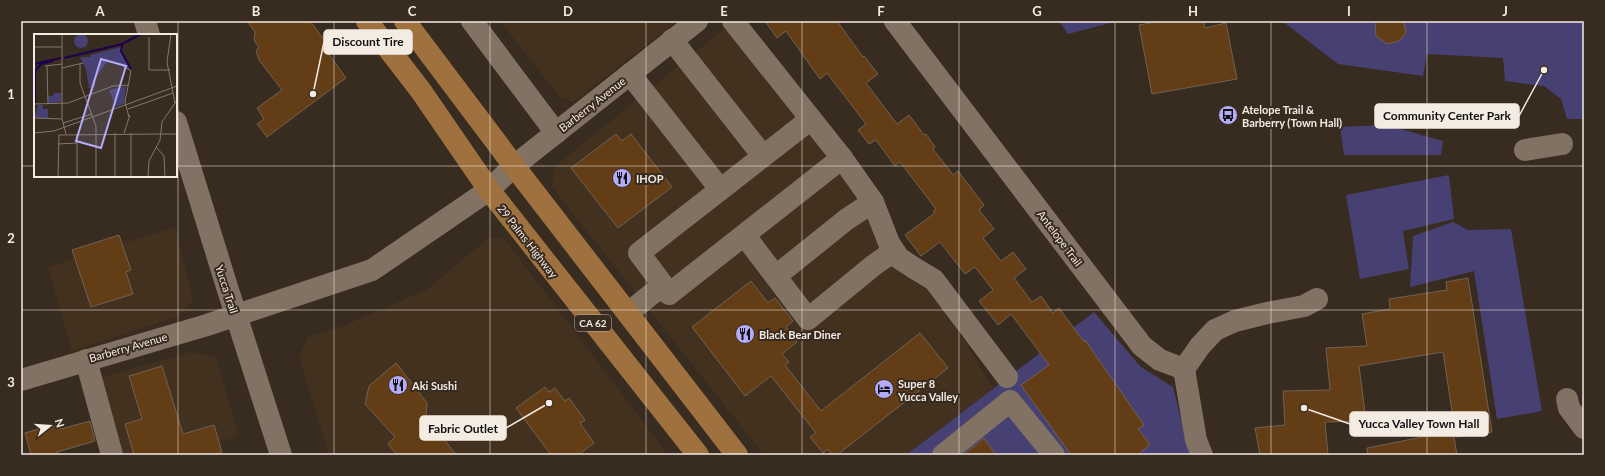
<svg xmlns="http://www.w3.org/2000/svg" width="1605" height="476" font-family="Lato,sans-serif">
	<rect width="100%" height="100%" fill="#382b1f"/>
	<!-- built -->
	<g fill="#433120">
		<path d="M500,21H677L573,102L560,97Z"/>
		<path d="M731,23L859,193L880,252L906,278L935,293L993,388L906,455H764L552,187L554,167Z"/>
		<path d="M175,227L193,300L179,316L72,351L48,267Z"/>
		<path d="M490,237L504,238L668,455H329L299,357L308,337L343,326L426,290Z"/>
		<path d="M191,352L216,357L239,436L178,455H120L102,377Z"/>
	</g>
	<!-- green -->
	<g fill="#474072">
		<path d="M1059,21H1118L1068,34Z"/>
		<path d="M1282,21H1584V119H1567L1561,99L1544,86L1505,81L1503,58L1427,54L1423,76L1338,64Z"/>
		<path d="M1386,125L1443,141L1441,155H1344L1340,127Z"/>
		<path d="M1449,175L1454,219L1403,231L1409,269L1360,279L1346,195Z"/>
		<path d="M1453,222L1468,230L1511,229L1542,411L1497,419L1474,271L1410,287L1413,236Z"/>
		<path d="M1094,312L1141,367L1173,387L1190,455H906Z"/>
	</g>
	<!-- building -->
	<g fill="#633d15" stroke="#716254">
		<path d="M247,21H310L329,46L325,49L346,78L267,137L257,124L264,119L257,108L282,90L259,60L256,50L259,48L254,40L255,32Z"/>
		<path d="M765,21H837L863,57L864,56L878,74L866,83L897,124L909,115L924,135L926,134L935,147L933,149L953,175L958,171L984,205L979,210L994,229L983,238L1001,261L1013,252L1026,269L1014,278L1032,302L1041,296L1053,313L1059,308L1084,342L1085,340L1144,425L1138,429L1150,444L1138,455H1071L1021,385L1049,365L1011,314L998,325L979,301L993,290L975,267L965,274L940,242L921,256L905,235L935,213L933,211L936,209L900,162L895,166L876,140L869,144L858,130L866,124L827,73L820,79L786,31L777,38Z"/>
		<path d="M1160,21H1203L1205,28L1226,23L1237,79L1152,94L1139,25Z"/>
		<path d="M1375,21H1404L1406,33L1399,41L1387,44L1376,36Z"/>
		<path d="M616,134L622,141L631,134L672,187L618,228L571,168Z"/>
		<path d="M119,235L131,270L126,272L133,294L91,307L72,250Z"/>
		<path d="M1468,278L1492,432L1456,437L1443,352L1359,366L1366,421L1325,422L1328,455H1260L1255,428L1285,425L1283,391L1330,390L1326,348L1367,346L1362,314L1390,309L1389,299L1447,290L1446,282Z"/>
		<path d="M751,281L768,303L775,298L793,321L786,327L797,342L782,354L789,362L785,365L821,411L920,333L948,368L837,455H832L828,449L823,453L810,437L816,433L771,376L745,396L692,327Z"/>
		<path d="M396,363L427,403L426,415L456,455H397L388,444L395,437L365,404L369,386Z"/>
		<path d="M162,366L183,434L214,425L222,452L213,455H134L125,424L142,419L129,376Z"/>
		<path d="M545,387L549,392L555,388L565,401L569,398L585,420L580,423L594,443L578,455H551L516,408Z"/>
		<path d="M90,421L95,441L57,452L58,455H31L25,433L59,423L61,429Z"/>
		<path d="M1453,431L1457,455H1368L1367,448Z"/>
		<path d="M984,438L996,455H963Z"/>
	</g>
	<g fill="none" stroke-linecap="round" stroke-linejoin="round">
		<!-- minor -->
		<g stroke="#827264" stroke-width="22">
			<path d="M145,21L149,35"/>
			<path d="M472,21L556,133"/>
			<path d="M733,21L842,158L873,202L889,243L899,258L914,268L934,280L1007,377"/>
			<path d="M895,21L1142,346L1160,360L1184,369"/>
			<path d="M672,40L763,156"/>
			<path d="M630,74L720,189"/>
			<path d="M176,122L228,290L281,455"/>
			<path d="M1525,150L1562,144"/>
			<path d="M745,236L808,319L874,265L894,251"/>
			<path d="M776,276L847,219L873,202"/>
			<path d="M663,285L639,253L811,119"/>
			<path d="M628,313L663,285L669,294L842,158"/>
			<path d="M86,360L112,455"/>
			<path d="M1184,369L1200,346L1215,330L1235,321L1267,313L1304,306L1317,299"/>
			<path d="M1184,369L1196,440L1202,455"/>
			<path d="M21,380L207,325L372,270L489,190L514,166L697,21"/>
			<path d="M1567,399L1569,408L1584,428"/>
			<path d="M943,455L1010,401L1054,455"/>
		</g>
		<!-- major -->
		<g stroke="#9f713f" stroke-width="22">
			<path d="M367,21L421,91L489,190L698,455"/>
			<path d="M405,21L514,166L737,455"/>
		</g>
	</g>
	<!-- grid -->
	<path fill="none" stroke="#f4ebe3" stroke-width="1" stroke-opacity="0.55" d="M178,21V455M334,21V455M490,21V455M646,21V455M802,21V455M959,21V455M1115,21V455M1271,21V455M1427,21V455M21,166H35M176,166H1584M21,310H1584"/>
	<!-- icons -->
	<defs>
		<symbol id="bus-disc" viewBox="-11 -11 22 22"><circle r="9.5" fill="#b4acf9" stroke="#382b1f"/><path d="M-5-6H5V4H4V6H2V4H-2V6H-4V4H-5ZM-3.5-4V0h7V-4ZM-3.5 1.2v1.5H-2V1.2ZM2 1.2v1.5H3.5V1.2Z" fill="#111"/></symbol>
		<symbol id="restaurant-disc" viewBox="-11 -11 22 22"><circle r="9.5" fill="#b4acf9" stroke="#382b1f"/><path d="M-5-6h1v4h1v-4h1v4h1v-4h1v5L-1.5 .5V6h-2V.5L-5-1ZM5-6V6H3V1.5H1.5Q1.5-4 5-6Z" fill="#111"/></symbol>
		<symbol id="hotel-disc" viewBox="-11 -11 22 22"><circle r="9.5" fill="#b4acf9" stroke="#382b1f"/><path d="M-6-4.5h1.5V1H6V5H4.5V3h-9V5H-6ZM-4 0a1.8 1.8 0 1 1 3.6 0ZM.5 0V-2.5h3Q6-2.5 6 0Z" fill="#111"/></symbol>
	</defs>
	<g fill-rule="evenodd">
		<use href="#bus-disc" x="1217" y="104" width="22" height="22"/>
		<use href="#restaurant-disc" x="611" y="167" width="22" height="22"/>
		<use href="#restaurant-disc" x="734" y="323" width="22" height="22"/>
		<use href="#restaurant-disc" x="387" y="374" width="22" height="22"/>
		<use href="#hotel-disc" x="873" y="378" width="22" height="22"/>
	</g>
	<g text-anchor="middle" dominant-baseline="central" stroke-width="4" stroke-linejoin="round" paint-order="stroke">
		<!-- shield labels -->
		<rect fill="#382b1f" stroke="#bcb1a8" stroke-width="1" x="575" y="315" width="36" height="16" rx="3"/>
		<g font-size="10" font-weight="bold" fill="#f4ebe3">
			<text x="593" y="323">CA 62</text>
		</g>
		<!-- street labels -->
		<g font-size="11" fill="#f4ebe3" stroke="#382b1f">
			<text transform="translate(592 104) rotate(-38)">Barberry Avenue</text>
			<text transform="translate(1060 238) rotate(53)">Antelope Trail</text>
			<text transform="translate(528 241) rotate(52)">29 Palms Highway</text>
			<text transform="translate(227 289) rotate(72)">Yucca Trail</text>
			<text transform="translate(128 347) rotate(-16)">Barberry Avenue</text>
		</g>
		<!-- poi labels -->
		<g font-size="11" font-weight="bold" fill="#f4ebe3" stroke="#382b1f" text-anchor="start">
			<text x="1242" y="109">Atelope Trail &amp;<tspan x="1242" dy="13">Barberry (Town Hall)</tspan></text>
			<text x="636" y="178">IHOP</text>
			<text x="759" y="334">Black Bear Diner</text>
			<text x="898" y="383">Super 8<tspan x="898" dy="13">Yucca Valley</tspan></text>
			<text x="412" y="385">Aki Sushi</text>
		</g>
	</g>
	<!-- overview -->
	<g transform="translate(34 34)">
		<rect width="143" height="143" fill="#382b1f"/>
		<path d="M40 7a7 7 0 1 1 14 0a7 7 0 1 1-14 0ZM87,13L96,36L88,30L73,28L61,44V53L55,54L52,35L46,23H56V21ZM92,52L90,70L82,73L75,56ZM20,59H27V68L14,69V62H19ZM4,71H9V75H14V84H0Z" fill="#474072"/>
		<path fill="none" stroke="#1e004f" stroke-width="2" d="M88,11L87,17L97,35M30,24L88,10L107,0M0,30L27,24M1,69V37L7,30L19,27"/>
		<path fill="none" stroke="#83786d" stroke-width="1" d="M28,0V85L32,100M137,0L133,28L141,69M115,3V36H136M0,13H28M46,30V49L62,92V143M88,31L97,37L91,68L95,83M11,32L28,30M13,32L14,70M28,34L49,29M0,70L34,69L79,52L95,51M94,75L139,59M0,84L28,85M29,89L58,80M0,99L20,97L143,52M81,99V143M90,99L96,81M97,99V143M43,100V143M127,100H143M24,110L43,109M122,113L130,122L131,143M24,143L25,101L127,100M114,143L115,127L126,106L128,88L143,66"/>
		<path fill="#b4acf9" fill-opacity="0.15" stroke="#b4acf9" stroke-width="2" d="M67,25L92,32L67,114L42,107Z"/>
		<rect width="143" height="143" fill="none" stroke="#f4ebe3" stroke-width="2"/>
	</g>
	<!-- callouts -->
	<path fill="none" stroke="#f4ebe3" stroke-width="1.5" d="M313 94L324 42M1544 70L1519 116M1304 408L1350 424M549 403L506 428"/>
	<g fill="#f4ebe3" stroke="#382b1f" stroke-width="1.5">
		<circle cx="313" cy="94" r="4"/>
		<circle cx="1544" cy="70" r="4"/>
		<circle cx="1304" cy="408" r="4"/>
		<circle cx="549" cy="403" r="4"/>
	</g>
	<g fill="#f4ebe3" stroke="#f4ebe3" stroke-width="1.5">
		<rect x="324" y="30" width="88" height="24" rx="4"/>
		<rect x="1375" y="104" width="144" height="24" rx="4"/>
		<rect x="1350" y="412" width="138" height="24" rx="4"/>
		<rect x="420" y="416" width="86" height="24" rx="4"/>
	</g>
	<g font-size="12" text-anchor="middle" font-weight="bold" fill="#111">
		<text x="368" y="46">Discount Tire</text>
		<text x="1447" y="120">Community Center Park</text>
		<text x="1419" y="428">Yucca Valley Town Hall</text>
		<text x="463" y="433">Fabric Outlet</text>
	</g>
	<!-- border -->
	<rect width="1605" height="476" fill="none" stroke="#382b1f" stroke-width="44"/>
	<!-- north arrow -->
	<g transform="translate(50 426) rotate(73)" stroke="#382b1f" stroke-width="3" paint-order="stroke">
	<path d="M0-3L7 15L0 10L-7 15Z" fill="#f4ebe3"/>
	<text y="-6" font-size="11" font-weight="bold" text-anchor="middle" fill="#f4ebe3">N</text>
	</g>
	<rect x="22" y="22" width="1561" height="432" fill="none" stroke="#f4ebe3" stroke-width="1.5"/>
	<g font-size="13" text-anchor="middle" font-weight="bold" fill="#f4ebe3">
		<text x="100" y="16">A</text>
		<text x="256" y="16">B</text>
		<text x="412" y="16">C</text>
		<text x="568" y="16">D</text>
		<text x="724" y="16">E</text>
		<text x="881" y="16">F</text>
		<text x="1037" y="16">G</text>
		<text x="1193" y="16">H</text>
		<text x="1349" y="16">I</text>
		<text x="1505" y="16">J</text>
		<text x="11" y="99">1</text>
		<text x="11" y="243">2</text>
		<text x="11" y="387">3</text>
	</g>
</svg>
